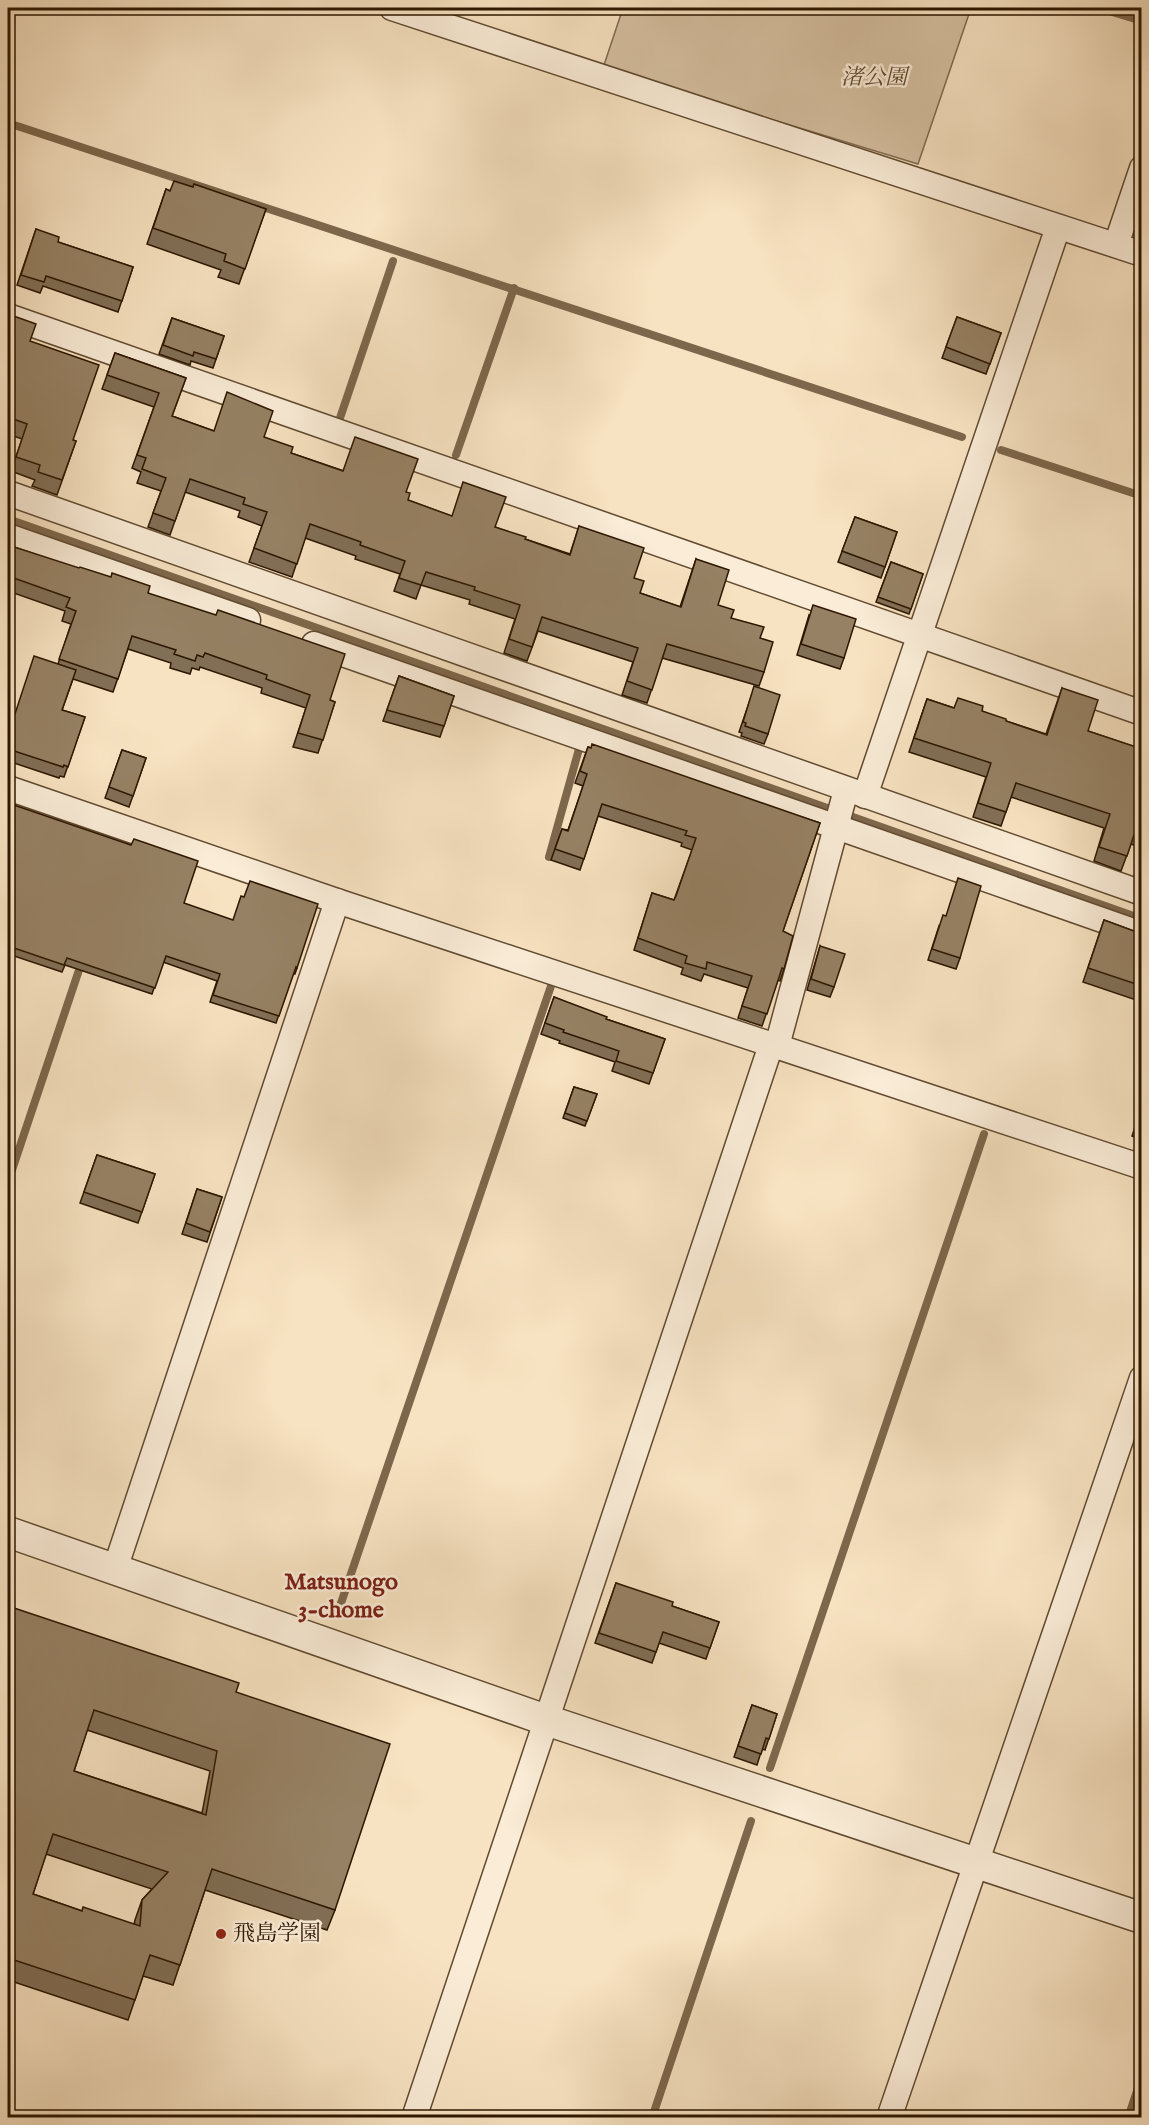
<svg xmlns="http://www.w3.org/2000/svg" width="1149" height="2125" font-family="'IM FELL English','Noto Serif JP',serif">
	<rect width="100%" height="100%" fill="#f7e2c1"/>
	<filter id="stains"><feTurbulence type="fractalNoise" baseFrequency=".00333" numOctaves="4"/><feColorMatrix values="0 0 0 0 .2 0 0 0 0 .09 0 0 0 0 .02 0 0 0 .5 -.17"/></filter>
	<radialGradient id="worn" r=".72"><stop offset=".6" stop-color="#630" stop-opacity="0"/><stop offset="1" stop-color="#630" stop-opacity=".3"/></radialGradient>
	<!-- green -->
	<path fill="#d5bfa0" stroke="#816b50" stroke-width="1.5" d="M623,8H971L918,164L603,68Z"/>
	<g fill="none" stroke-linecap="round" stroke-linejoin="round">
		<!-- stream -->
		<g stroke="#7d674c" stroke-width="8">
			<path d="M1099,8L1142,21"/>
			<path d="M8,123L962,437"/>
			<path d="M340,418L393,261"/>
			<path d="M1001,450L1142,496"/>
			<path d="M456,455L514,288"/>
			<path d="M8,519L1142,919"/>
			<path d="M549,857L579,749"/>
			<path d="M8,1182L82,961"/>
			<path d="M338,1612L551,986"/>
			<path d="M770,1768L984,1134"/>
			<path d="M652,2118L751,1821"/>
			<path d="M1128,2118L1142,2076"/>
		</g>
		<defs>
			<g id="minor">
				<path d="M392,8L1142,254"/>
				<path d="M1116,245L1142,168"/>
				<path d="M8,316L1142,713"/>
				<path d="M8,493L1142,893"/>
				<path d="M8,536L248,620"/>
				<path d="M314,644L1142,934"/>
				<path d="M8,788L337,901L1142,1167"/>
				<path d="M865,796L1058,227"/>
				<path d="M777,1046L846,790"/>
				<path d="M115,1569L337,901"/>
				<path d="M414,2118L771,1045"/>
				<path d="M889,2118L1142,1378"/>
			</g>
			<path id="tertiary" d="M8,1532L546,1720L1142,1918"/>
		</defs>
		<!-- minor casing -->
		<use href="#minor" stroke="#604a30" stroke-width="27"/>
		<!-- tertiary casing -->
		<use href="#tertiary" stroke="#604a30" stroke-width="33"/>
		<!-- minor -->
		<use href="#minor" stroke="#faecd7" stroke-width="24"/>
		<!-- tertiary -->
		<use href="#tertiary" stroke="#faecd7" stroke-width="30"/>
	</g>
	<!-- wall -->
	<g fill="#816f56" stroke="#2d1700" stroke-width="1.5" fill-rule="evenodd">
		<path d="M193,187L266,209L239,284L218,277L221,270L147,244L166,189L170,191Z"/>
		<path d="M36,229L58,242L133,267L118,312L43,286L40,293L17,285Z"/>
		<path d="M8,314L30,341L73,440L76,441L57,495L32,486L35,480L11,471L22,439L8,434Z"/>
		<path d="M957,317L1001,333L986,374L942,358Z"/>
		<path d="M172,318L224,336L213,368L191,361L190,365L159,354Z"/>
		<path d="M115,353L186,378L172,416L214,431L264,437L291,453L406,492L408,500L451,516L495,527L525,539L570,554L579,526L634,578L640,593L680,607L696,559L718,605L731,618L760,638L764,672L759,686L662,658L647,703L622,695L633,662L538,631L527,661L504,653L515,619L469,604L470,600L421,585L416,599L394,591L400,574L355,559L356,556L305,538L292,577L249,562L262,526L238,517L240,511L185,492L170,535L148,527L161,491L137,483L141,472L132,468L154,407L102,389Z"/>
		<path d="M855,517L897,532L881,578L838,562Z"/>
		<path d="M8,545L148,593L330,700L335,702L318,753L293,747L306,708L261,693L262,688L200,667L199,670L192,668L190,674L170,668L171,663L128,649L113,692L73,679L62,710L85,717L64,777L60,776L59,778L8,761V734L58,664L71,624L62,621L65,611L8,591Z"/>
		<path d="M891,562L923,574L909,614L876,602Z"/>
		<path d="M809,615L844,658L840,669L797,655Z"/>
		<path d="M399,676L454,696L440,737L383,721Z"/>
		<path d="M1062,688L1088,731L1142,749V848L1131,844L1121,871L1094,861L1104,828L1011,797L1001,826L973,817L986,777L909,752L927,699L954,708L982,711L1006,721L1046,734Z"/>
		<path d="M751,697L768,734L764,744L741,736L742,733L739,732Z"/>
		<path d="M588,747L820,823L783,931L784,969L780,981L778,980L762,1026L738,1018L748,988L704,974L701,981L681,974L683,968L634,950L652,893L674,900L692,850L681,846L682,843L598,816L580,870L551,860L562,829L568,830L583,786L575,783Z"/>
		<path d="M122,750L146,758L129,807L105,798Z"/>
		<path d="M8,803L297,968L295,974H293L276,1023L210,1002L217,981L163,962L152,994L65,965L62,972L8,954Z"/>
		<path d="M1104,920L1142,934V1002L1083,982Z"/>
		<path d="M939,926L960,958L956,969L928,960Z"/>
		<path d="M820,946L834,987L830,997L807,990Z"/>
		<path d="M554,997L606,1019L665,1039L649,1084L612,1071L615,1062L559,1043L560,1041L541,1034Z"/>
		<path d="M574,1087L597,1094L585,1126L563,1118Z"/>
		<path d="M1142,1106V1140L1132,1136Z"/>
		<path d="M97,1155L155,1174L138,1223L80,1203Z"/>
		<path d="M197,1189L222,1197L207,1242L182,1234Z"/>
		<path d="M616,1583L672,1606L719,1622L706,1659L659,1643L652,1663L595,1643Z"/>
		<path d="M8,1606L236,1692L335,1910L327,1930L205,1890L173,1985L143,1976L128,2020L8,1980ZM87,1730L210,1771L202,1813L74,1771ZM46,1854L152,1889L142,1900L135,1920L134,1925L82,1911L33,1894Z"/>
		<path d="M752,1705L777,1714L765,1750L762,1749L757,1765L734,1757Z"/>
	</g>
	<!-- building -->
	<g fill="#968164" stroke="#2d1700" stroke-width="1.5" fill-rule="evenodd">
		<path d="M174,181L193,187L194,184L266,209L245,269L224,261L226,254L153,228L166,189L170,191Z"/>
		<path d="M36,229L59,237L58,242L133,267L122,301L46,276L44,282L21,275Z"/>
		<path d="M8,314L36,324L30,341L99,365L73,440L76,441L62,480L38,472L40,465L16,457L27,424L8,417Z"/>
		<path d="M957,317L1001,333L990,364L946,347Z"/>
		<path d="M172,318L224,336L216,359L194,352L193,356L163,345Z"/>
		<path d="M115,353L186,378L172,416L214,431L227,392L273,411L264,437L293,447L291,453L343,471L355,437L418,459L406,492L410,493L408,500L452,516L463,482L506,497L495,527L526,537L525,539L570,555L579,526L644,548L634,578L644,581L640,593L681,607L696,559L729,570L718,605L734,610L731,618L764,627L760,638L773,642L764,672L667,644L652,690L627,681L638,648L542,617L532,647L509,639L520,605L474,590L475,587L426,572L421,585L399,578L405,561L360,545L361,542L310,524L297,564L254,548L267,512L243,504L245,498L190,479L175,521L153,513L166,478L142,469L146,458L137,455L159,393L107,375Z"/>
		<path d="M855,517L897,532L885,567L842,551Z"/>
		<path d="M8,545L79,568L80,567L111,577L112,573L150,586L148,593L216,615L218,610L345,654L330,700L335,702L323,740L298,733L310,695L266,679L267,675L205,653L203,657L197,655L195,661L174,654L176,650L132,636L118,679L59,659L76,611L66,607L70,598L8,576Z"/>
		<path d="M891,562L923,574L911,609L878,597Z"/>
		<path d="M813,605L856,619L844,658L801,644Z"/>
		<path d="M34,656L76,670L62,710L85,717L68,767L64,765L63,767L8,749V735Z"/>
		<path d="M399,676L454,696L444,726L387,710Z"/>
		<path d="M754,686L780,695L768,734L745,726L746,723L743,722Z"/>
		<path d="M1062,688L1098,700L1088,731L1142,749V831L1136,829L1127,856L1099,847L1110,814L1016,783L1006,812L978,803L991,763L914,738L927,699L954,708L958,698L983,706L982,711L1006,719V721L1047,735Z"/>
		<path d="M592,744L820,823L783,931L793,936L784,969L782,968L767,1014L742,1006L752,976L707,962L706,969L685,963L687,956L638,938L652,893L674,900L676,896L696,838L685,835L687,831L602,804L584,859L555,849L562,829L568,831L587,774L580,771L588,747L591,748Z"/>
		<path d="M122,750L146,758L133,796L109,787Z"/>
		<path d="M8,803L131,845L134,839L198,861L184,903L233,920L241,896L244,897L250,881L318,904L297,968L296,967L279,1016L213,995L220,974L166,956L155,988L67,958L64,965L8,946Z"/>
		<path d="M958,878L981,886L960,958L932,949L943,915L946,916Z"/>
		<path d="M1104,920L1142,934V986L1088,968Z"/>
		<path d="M820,946L845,954L834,987L811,979Z"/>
		<path d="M554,997L607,1017L606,1019L665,1039L653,1073L616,1061L619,1051L563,1032L564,1030L545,1023Z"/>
		<path d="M574,1087L597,1094L587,1121L565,1113Z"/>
		<path d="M1142,1108V1124L1137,1123Z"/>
		<path d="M97,1155L155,1174L142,1212L84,1192Z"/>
		<path d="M197,1189L222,1197L210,1232L186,1223Z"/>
		<path d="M616,1583L673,1602L672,1606L719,1622L710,1648L663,1632L656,1652L599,1633Z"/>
		<path d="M8,1606L239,1683L236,1692L390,1744L335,1910L212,1869L180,1965L150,1955L135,2000L8,1958ZM94,1710L217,1751L206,1815L74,1771ZM53,1834L168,1872L142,1900L140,1926L83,1907L82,1911L33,1894Z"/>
		<path d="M752,1705L777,1714L769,1739L766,1738L761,1754L738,1746Z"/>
	</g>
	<!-- markers -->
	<circle fill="#8f2418" stroke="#faecd7" stroke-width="2" cx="221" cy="1934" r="6"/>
	<g text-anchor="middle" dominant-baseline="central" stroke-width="5" stroke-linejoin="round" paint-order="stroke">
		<!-- park labels -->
		<g font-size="22" font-style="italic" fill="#5f4930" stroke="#faecd7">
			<text x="874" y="78">渚公園</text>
		</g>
		<!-- poi labels -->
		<g font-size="22" fill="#2d1700" stroke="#faecd7" text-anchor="start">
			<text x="233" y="1934">飛島学園</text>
		</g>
		<!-- neighbourhood labels -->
		<g font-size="24" font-weight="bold" fill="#7a1f14" stroke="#faecd7">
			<text x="341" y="1582">Matsunogo<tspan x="341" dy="28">3-chome</tspan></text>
		</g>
	</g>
	<!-- margin -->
	<rect width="1149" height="2125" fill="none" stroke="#f7e2c1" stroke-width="30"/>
	<rect x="9" y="9" width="1131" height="2107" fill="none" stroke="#2d1700" stroke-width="3"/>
	<rect x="15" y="15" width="1119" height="2095" fill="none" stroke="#2d1700" stroke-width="1.5"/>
	<rect width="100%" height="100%" filter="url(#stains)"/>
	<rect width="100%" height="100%" fill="url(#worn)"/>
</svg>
